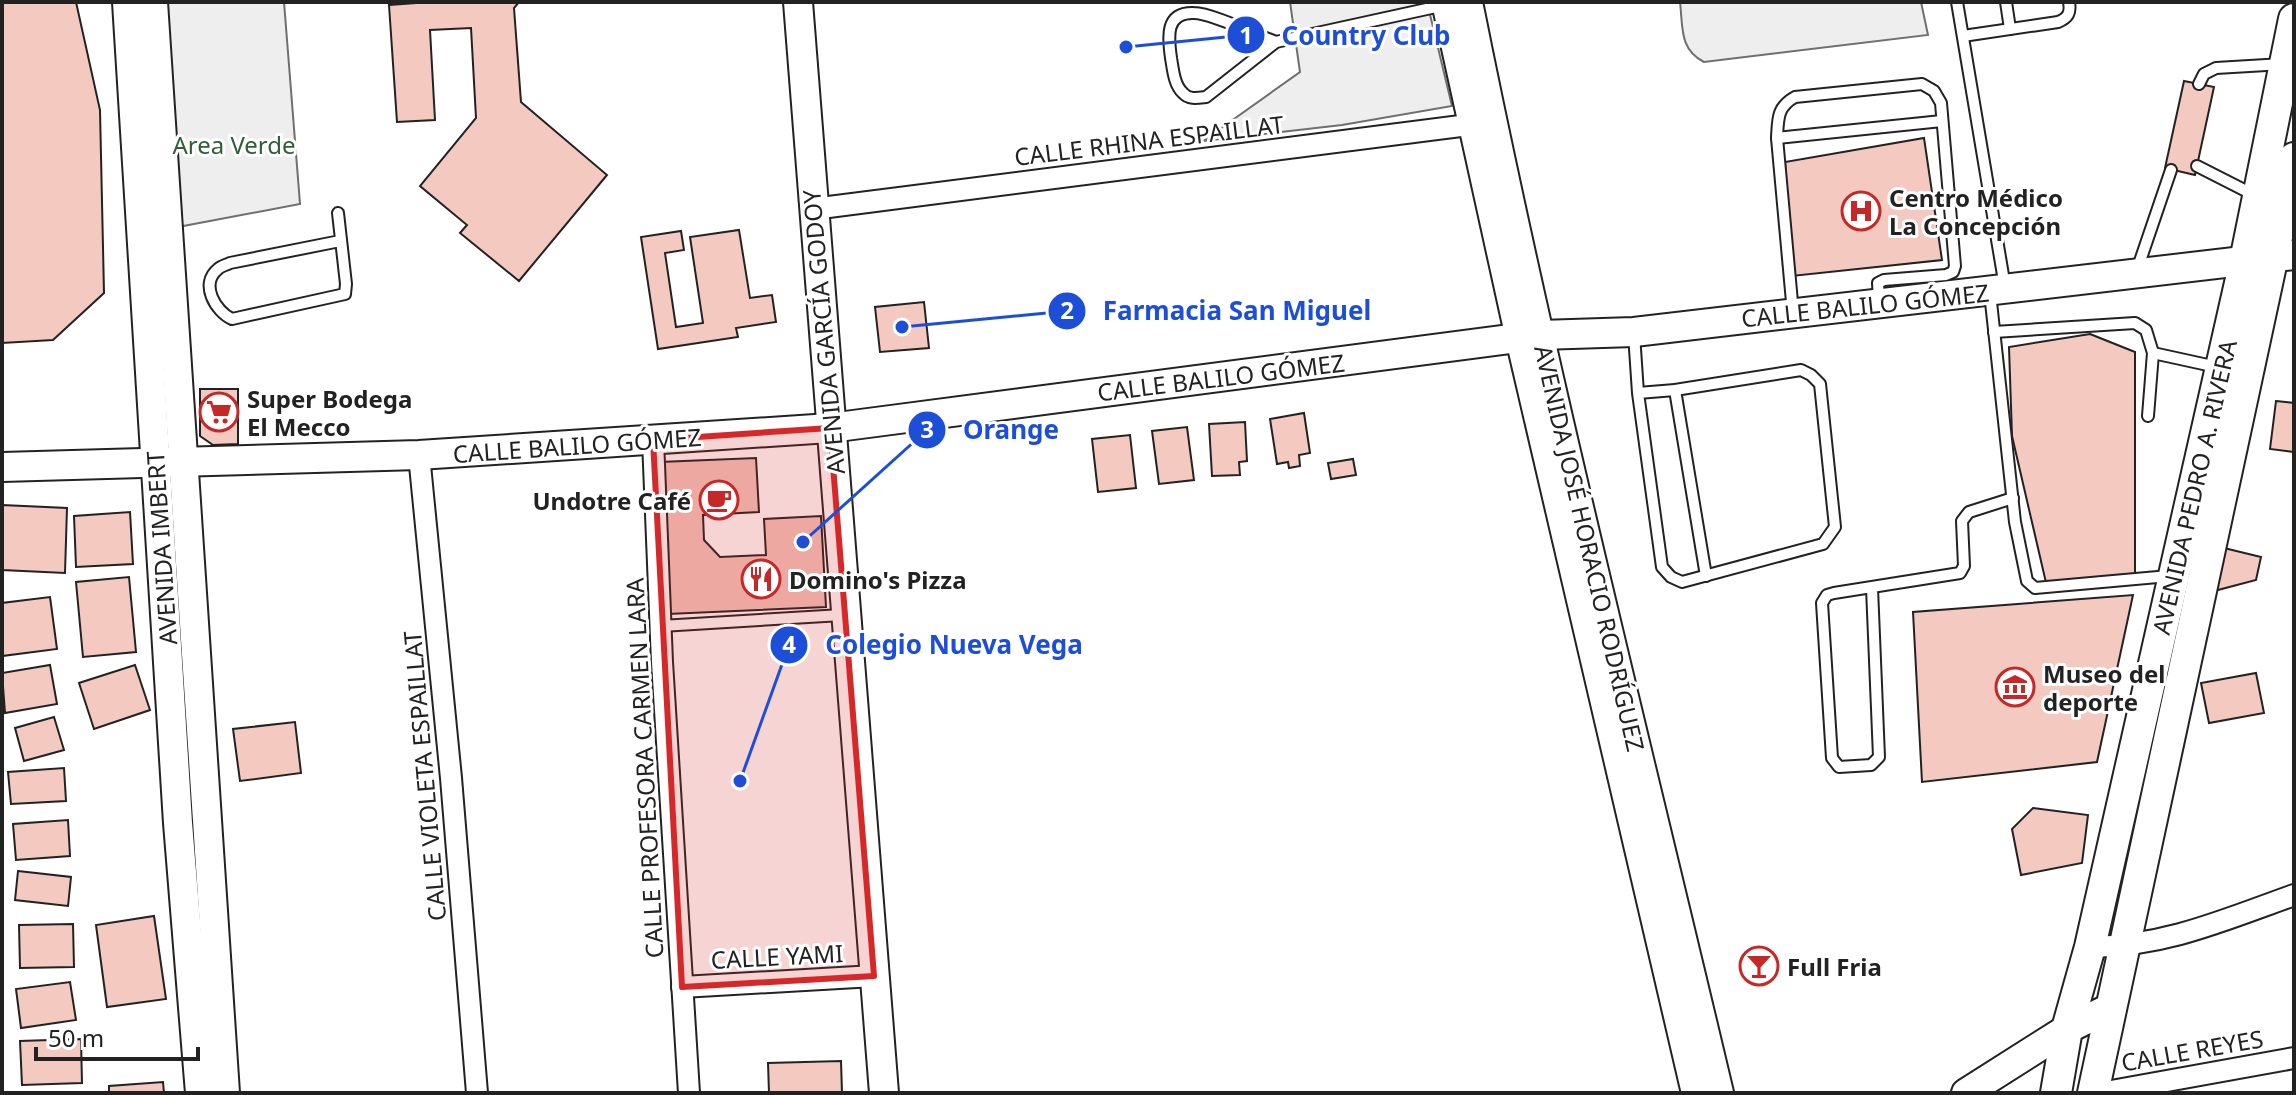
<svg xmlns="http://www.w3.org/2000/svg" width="2296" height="1095" font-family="'Noto Sans',sans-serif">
	<rect width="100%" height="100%" fill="#fff"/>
	<!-- green -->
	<g fill="#eee" stroke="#6f6f6f" stroke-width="2">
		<path d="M164,2H284L300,204L178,227Z"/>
		<path d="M1290,2H1427L1452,106L1342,125L1203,141L1300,72Z"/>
		<path d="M1680,2H1921L1928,35L1704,62C1679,49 1683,27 1680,2Z"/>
	</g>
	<!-- building -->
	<g fill="#f3c9c0" stroke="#222" stroke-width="2">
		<path d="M2,2H76L100,110L104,293L53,340L2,343Z"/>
		<path d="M430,2H519L514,8L521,102L607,175L519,281L460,233L467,225L420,186L476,118L471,28L430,30L435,120L397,122L389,5Z"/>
		<path d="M2184,81L2214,87L2195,175L2165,168Z"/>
		<path d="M1924,138L1942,260L1792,276L1785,162Z"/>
		<path d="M739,230L750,298L772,295L776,322L736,328L738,337L658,349L641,237L681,231L684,250L665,253L676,327L703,323L690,237Z"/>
		<path d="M924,302L929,348L880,352L875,307Z"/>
		<path d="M2090,334L2135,352V576L2047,587L2012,436L2009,347Z"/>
		<path d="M200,389H238V444L213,445L200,436Z"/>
		<path d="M2276,401L2294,403V452L2270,449Z"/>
		<path d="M1304,413L1310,453L1299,455L1300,466L1289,468L1288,462L1277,464L1270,419Z"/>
		<path d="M1245,422L1247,461L1239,462L1240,475L1212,476L1209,424Z"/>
		<path d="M1187,427L1194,480L1159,484L1152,431Z"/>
		<path d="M1130,435L1136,488L1098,492L1092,439Z"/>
		<path d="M756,458L759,512L703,515L704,540L720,557L766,555L764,519L821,516L826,607L668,614L660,462Z"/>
		<path d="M1353,459L1356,475L1331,479L1328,463Z"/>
		<path d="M2,505L67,508L65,573L2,570Z"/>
		<path d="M130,512L133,564L76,567L74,516Z"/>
		<path d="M2224,548L2261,557L2256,580L2214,591Z"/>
		<path d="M129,577L136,652L83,657L76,582Z"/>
		<path d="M2133,595L2097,762L1922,782L1913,612Z"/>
		<path d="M50,597L57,649L2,656V603Z"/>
		<path d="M50,665L57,704L5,713L2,673Z"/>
		<path d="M135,665L150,710L94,729L79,683Z"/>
		<path d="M2256,673L2264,713L2209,723L2201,683Z"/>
		<path d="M54,717L64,750L24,761L15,728Z"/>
		<path d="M295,722L301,773L240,781L233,729Z"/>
		<path d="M64,768L66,801L11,804L8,772Z"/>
		<path d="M2033,808L2088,815L2082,863L2021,875L2012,829Z"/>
		<path d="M68,820L70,856L16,860L13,824Z"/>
		<path d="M18,871L71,877L68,906L15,900Z"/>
		<path d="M154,916L166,999L107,1007L96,925Z"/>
		<path d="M73,924L74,967L20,968L19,925Z"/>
		<path d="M70,982L76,1020L21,1028L16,989Z"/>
		<path d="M81,1039L82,1083L22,1085L20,1041Z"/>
		<path d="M841,1061L842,1093H769L768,1063Z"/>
		<path d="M163,1082L164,1093H109V1086Z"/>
	</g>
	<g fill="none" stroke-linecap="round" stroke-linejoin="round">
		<defs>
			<g id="lane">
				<path d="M1957,2L2005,287"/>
				<path d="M2006,2L2010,29"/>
				<path d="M1963,36L2058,22C2068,18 2071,13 2069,2"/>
				<path d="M1276,42C1257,35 1211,13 1194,13C1165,12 1168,37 1171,58C1173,69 1174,85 1183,93C1189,100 1198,98 1206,97L1276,42L1445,5"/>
				<path d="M2199,84L2204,74L2216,68L2283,64"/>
				<path d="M1777,138L1942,121"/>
				<path d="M2197,166L2256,196"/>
				<path d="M338,213L346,284L345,294L232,319C216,312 199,284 218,269C221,266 226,265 230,263L340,241"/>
				<path d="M2137,270L2171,170"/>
				<path d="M1990,293L2015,522L2027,581L2035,588L2169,576"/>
				<path d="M1793,313L1777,138C1778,119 1777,107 1795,97L1922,84L1934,91L1941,103L1955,266L1953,272L1946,275L1884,280L1878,283L1879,301"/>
				<path d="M1994,332L2135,323L2146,330L2153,353L2148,416"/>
				<path d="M1634,334L1638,393L1662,567L1671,577L1682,582L1823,544L1835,527L1820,384L1811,375L1801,370L1675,390L1638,393"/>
				<path d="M2153,353L2217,367"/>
				<path d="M1675,390L1706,576"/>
				<path d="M1872,588L1879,757L1871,765L1839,767L1832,758L1822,603L1827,595L1834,593L1960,573L1964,566L1962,521L1969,512L2013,498"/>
				<path d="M661,626L842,615"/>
			</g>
			<g id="street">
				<path d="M813,209L1484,123"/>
				<path d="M653,440L662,662L689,1093"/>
				<path d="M419,455L451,778L477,1093"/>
				<path d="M2090,947C2166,946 2224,920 2294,895"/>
				<path d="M682,987L874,976"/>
				<path d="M2100,1093L2294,1058"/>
			</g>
			<g id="secondary">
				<path d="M127,2L178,823L200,1093"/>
				<path d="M153,2L225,1093"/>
				<path d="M798,2L884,1093"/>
				<path d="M1446,2L1520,338L1696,1093"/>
				<path d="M1468,2C1541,368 1633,730 1719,1093"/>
				<path d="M2,467L419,455L830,428L1540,335L1634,332L2294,255"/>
				<path d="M1966,1093L2067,1029L2110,1008"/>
			</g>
			<g id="primary">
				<path d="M2056,1093L2067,1029L2090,947L2245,261L2294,19"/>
				<path d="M2093,1093L2294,158"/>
			</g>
		</defs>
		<!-- lane casing -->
		<use href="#lane" stroke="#222" stroke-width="14"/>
		<!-- street casing -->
		<use href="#street" stroke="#222" stroke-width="24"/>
		<!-- secondary casing -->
		<use href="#secondary" stroke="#222" stroke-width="32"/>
		<!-- primary casing -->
		<use href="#primary" stroke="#222" stroke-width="34"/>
		<!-- lane -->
		<use href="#lane" stroke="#fff" stroke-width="10"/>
		<!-- street -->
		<use href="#street" stroke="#fff" stroke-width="20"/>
		<!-- secondary -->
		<use href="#secondary" stroke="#fff" stroke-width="28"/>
		<!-- primary -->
		<use href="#primary" stroke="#fff" stroke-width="30"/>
	</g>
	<!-- marked area -->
	<path fill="#d62828" fill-opacity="0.2" stroke="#d62828" stroke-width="6" stroke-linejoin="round" d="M830,428L874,976L682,987L653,440Z"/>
	<!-- icons -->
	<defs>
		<symbol id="hospital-ring" viewBox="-11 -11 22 22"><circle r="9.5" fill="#fff" stroke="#c62828" stroke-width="1.5"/><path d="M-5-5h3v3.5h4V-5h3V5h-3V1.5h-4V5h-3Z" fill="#c62828"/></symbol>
		<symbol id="supermarket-ring" viewBox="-11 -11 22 22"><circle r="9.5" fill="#fff" stroke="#c62828" stroke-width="1.5"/><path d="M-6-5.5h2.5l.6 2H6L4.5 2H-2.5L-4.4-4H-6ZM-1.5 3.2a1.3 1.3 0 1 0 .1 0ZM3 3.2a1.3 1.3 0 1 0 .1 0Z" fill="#c62828"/></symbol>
		<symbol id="cafe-ring" viewBox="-11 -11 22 22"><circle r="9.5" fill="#fff" stroke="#c62828" stroke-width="1.5"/><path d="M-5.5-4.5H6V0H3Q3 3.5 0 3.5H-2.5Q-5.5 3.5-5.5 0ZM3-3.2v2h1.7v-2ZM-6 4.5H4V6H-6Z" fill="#c62828"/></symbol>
		<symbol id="restaurant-ring" viewBox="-11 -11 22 22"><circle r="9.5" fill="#fff" stroke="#c62828" stroke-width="1.5"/><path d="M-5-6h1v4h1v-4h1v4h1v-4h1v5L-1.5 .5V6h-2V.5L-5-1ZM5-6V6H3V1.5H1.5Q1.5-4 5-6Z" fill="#c62828"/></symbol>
		<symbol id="museum-ring" viewBox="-11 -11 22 22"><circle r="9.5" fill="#fff" stroke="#c62828" stroke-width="1.5"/><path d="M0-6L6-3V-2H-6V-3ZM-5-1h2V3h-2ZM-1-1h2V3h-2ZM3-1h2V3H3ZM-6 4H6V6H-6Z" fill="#c62828"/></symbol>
		<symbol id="bar-ring" viewBox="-11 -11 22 22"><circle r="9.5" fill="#fff" stroke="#c62828" stroke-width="1.5"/><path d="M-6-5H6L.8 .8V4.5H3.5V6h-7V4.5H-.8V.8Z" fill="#c62828"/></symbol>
	</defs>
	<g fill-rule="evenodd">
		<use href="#hospital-ring" x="1839" y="189" width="44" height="44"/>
		<use href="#supermarket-ring" x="197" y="390" width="44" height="44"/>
		<use href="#cafe-ring" x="697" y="478" width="44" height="44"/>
		<use href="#restaurant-ring" x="739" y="557" width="44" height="44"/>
		<use href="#museum-ring" x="1993" y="665" width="44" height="44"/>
		<use href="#bar-ring" x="1737" y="944" width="44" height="44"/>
	</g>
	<g text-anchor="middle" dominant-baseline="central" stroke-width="6" stroke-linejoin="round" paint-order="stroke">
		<!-- street labels -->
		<g font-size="24" fill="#222" stroke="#fff">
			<text transform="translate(1149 140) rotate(-7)">CALLE RHINA ESPAILLAT</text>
			<text transform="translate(1865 305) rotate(-6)">CALLE BALILO GÓMEZ</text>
			<text transform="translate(823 332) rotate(-95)">AVENIDA GARCÍA GODOY</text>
			<text transform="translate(1221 377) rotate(-7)">CALLE BALILO GÓMEZ</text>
			<text transform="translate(577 445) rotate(-4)">CALLE BALILO GÓMEZ</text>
			<text transform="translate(2194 487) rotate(-77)">AVENIDA PEDRO A. RIVERA</text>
			<text transform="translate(161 548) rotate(-94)">AVENIDA IMBERT</text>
			<text transform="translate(1590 548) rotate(77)">AVENIDA JOSÉ HORACIO RODRÍGUEZ</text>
			<text transform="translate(644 768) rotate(-93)">CALLE PROFESORA CARMEN LARA</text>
			<text transform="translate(424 776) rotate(-95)">CALLE VIOLETA ESPAILLAT</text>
			<text transform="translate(777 956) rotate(-3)">CALLE YAMI</text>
			<text transform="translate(2192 1050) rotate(-10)">CALLE REYES</text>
		</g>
		<!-- park labels -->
		<g font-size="24" fill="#2f5e38" stroke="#fff">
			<text x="234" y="144">Area Verde</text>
		</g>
		<!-- poi labels -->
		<g font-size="24" font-weight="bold" fill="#222" stroke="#fff" text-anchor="start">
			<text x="1889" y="197">Centro Médico<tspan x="1889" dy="28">La Concepción</tspan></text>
			<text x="247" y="398">Super Bodega<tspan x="247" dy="28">El Mecco</tspan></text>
			<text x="691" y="500" text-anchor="end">Undotre Café</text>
			<text x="789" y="579">Domino's Pizza</text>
			<text x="2043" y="673">Museo del<tspan x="2043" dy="28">deporte</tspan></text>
			<text x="1787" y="966">Full Fria</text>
		</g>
	</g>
	<!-- callouts -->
	<path fill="none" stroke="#1d4ed8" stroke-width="3" d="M1126 47L1246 35M902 327L1067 311M803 542L927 430M740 781L789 645"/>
	<g fill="#1d4ed8" stroke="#fff" stroke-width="3">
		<circle cx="1126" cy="47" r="8"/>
		<circle cx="902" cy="327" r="8"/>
		<circle cx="803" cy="542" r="8"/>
		<circle cx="740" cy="781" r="8"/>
		<circle cx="1246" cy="35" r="20"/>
		<circle cx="1067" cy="311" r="20"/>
		<circle cx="927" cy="430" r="20"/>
		<circle cx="789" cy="645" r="20"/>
	</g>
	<g font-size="24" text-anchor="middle" font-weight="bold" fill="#fff">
		<text x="1246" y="44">1</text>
		<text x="1067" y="319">2</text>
		<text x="927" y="438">3</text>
		<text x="789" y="653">4</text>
	</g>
	<g font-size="26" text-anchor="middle" font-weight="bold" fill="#1d4ed8" stroke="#fff" stroke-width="6" stroke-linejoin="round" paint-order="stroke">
		<text x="1366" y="45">Country Club</text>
		<text x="1237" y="320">Farmacia San Miguel</text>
		<text x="1011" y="439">Orange</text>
		<text x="954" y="654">Colegio Nueva Vega</text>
	</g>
	<!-- border -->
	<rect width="2296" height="1095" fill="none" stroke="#222222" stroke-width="8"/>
	<!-- scale -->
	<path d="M36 1047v12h162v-12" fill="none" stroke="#222222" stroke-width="4"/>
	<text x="48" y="1047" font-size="24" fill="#222222" stroke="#ffffff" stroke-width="6" paint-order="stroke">50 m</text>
</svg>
